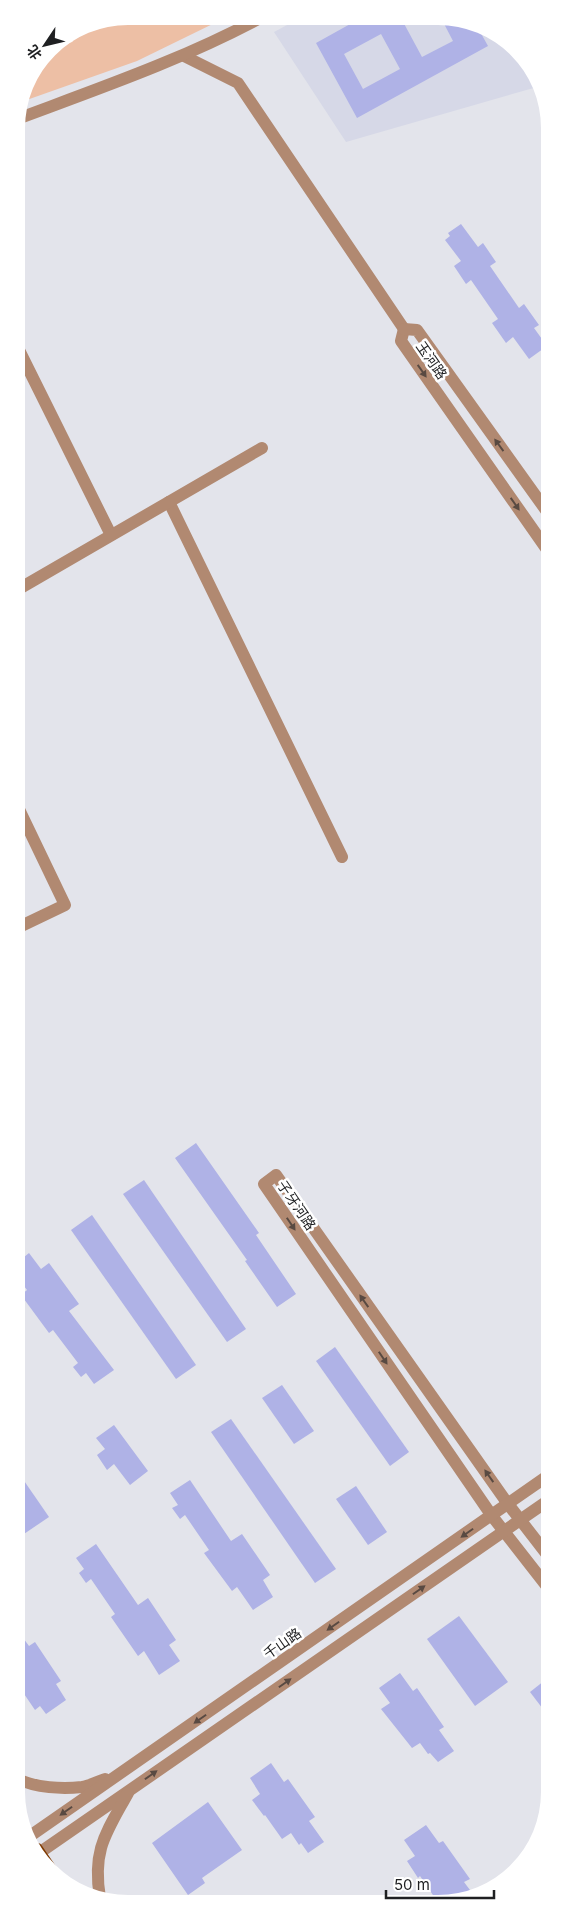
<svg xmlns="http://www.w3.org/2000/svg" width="566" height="1920" font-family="Inter,'Noto Sans SC',sans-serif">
	<rect width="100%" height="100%" fill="#e3e4eb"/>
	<!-- built -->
	<path fill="#d6d8e7" d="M302,17L460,18L517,49L537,87L346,142L274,32Z"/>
	<!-- green -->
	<path fill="#edbfa5" d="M128,16L227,17L137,61L21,102L25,85L49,49L86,25Z"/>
	<!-- building -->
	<g fill="#afb2e6" fill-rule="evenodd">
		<path d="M361,18H401L422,57L453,41L441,18H460L478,28L488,46L357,118L316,43ZM381,34L400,69L363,89L344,54Z"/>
		<path d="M461,224L478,247L483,243L496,262L490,266L519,308L524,304L539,325L534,328L547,346L529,359L513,337L506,343L492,323L498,319L471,280L466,284L454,266L461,261L445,240L450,236L448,233Z"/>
		<path d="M196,1143L259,1233L256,1235L296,1294L277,1307L245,1261L247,1260L175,1158Z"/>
		<path d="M144,1180L246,1329L227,1342L123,1194Z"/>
		<path d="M92,1215L196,1365L176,1379L71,1230Z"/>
		<path d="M29,1253L41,1269L49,1263L79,1304L69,1311L114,1370L94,1384L86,1373L81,1377L73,1367L78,1363L53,1330L49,1333L21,1295L27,1290L18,1278V1262Z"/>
		<path d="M335,1347L409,1452L390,1466L316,1361Z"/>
		<path d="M282,1385L314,1431L294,1444L262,1398Z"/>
		<path d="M231,1419L336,1569L315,1583L211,1432Z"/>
		<path d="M114,1425L148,1471L130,1485L114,1464L107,1470L97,1455L105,1449L96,1438Z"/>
		<path d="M18,1472L49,1517L18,1538Z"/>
		<path d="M190,1480L231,1541L242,1534L270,1575L263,1580L273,1597L253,1610L237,1587L232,1591L204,1553L209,1550L185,1515L180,1519L172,1508L178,1505L170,1493Z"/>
		<path d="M356,1486L387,1532L368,1545L336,1499Z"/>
		<path d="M96,1544L138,1605L148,1598L176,1640L169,1645L180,1661L159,1675L144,1651L138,1656L111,1617L115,1614L91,1579L86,1583L79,1573L84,1569L76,1558Z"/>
		<path d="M459,1616L508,1682L475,1706L427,1639Z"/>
		<path d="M18,1631L29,1646L35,1642L61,1681L56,1684L66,1700L46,1714L40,1706L35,1710L18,1685Z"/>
		<path d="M400,1673L413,1691L417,1688L444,1727L439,1730L454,1751L438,1762L430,1753L428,1754L420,1743L412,1748L381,1709L390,1703L379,1688Z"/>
		<path d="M549,1677V1717L530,1692Z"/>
		<path d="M271,1763L284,1782L288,1779L315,1817L309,1821L324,1842L308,1853L301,1843L299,1845L291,1833L282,1839L265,1815L264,1816L252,1800L260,1794L250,1778Z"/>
		<path d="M208,1802L242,1850L202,1878L205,1883L188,1895L152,1843Z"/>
		<path d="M426,1825L439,1843L443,1841L470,1879L464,1882L473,1894L459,1902H450L445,1895L437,1901L420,1876L418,1878L407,1861L415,1856L404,1840Z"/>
	</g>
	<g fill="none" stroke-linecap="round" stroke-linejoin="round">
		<!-- minor -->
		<g stroke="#b18971" stroke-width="12">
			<path d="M184,56L238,83L404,329"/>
			<path d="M17,119C100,88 184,59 262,17"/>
			<path d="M404,329L401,341L548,551"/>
			<path d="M404,329L417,330L548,513"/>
			<path d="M17,346L111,535"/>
			<path d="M169,502L342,857"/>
			<path d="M17,590L262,448"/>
			<path d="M17,805L65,905L17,928"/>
			<path d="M549,1557L508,1504L276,1175L264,1184L492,1516L549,1589"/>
			<path d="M18,1779C36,1788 62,1789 82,1787C89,1786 97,1782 105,1779"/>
			<path d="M30,1836L549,1475"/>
			<path d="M39,1853L549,1500"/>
			<path d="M100,1898C92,1850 106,1833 128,1793"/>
		</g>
		<!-- major -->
		<path stroke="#7f3a00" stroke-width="12" d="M37,1849L54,1874"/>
	</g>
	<!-- one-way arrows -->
	<defs><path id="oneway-solid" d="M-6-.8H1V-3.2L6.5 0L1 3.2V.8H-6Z" transform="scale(1.25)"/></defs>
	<g fill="#594a42">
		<use href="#oneway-solid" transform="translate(422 371) rotate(55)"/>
		<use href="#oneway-solid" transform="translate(499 445) rotate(-126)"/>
		<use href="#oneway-solid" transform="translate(515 504) rotate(55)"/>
		<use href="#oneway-solid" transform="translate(291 1224) rotate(56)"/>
		<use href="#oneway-solid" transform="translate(364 1301) rotate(-125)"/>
		<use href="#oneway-solid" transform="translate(383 1358) rotate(56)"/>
		<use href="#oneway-solid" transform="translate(489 1476) rotate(-125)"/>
		<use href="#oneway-solid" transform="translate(467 1533) rotate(145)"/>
		<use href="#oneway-solid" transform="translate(419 1590) rotate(-35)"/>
		<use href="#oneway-solid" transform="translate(333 1626) rotate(145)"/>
		<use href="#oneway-solid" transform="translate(285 1683) rotate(-35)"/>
		<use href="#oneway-solid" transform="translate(200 1719) rotate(145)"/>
		<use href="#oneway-solid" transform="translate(151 1775) rotate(-35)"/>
		<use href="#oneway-solid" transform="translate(66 1811) rotate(145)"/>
	</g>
	<g text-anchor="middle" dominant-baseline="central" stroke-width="5" stroke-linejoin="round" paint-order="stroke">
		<!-- street labels -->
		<g font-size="14" fill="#1f2022" stroke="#fff">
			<text transform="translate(432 360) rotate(55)">玉河路</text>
			<text transform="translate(297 1205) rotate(56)">子牙河路</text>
			<text transform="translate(282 1643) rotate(-35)">千山路</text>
		</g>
	</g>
	<!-- crop -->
	<path d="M0 0H566V1920H0ZM128 25H438A103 103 0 0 1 541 128V1792A103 103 0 0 1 438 1895H128A103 103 0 0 1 25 1792V128A103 103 0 0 1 128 25Z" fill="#fff" fill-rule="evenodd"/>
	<!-- north arrow -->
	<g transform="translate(45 45) rotate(235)" stroke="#ffffff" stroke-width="4" paint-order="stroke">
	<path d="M0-4L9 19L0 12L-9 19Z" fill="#1f2022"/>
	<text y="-8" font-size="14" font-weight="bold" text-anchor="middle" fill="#1f2022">北</text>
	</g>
	<!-- scale -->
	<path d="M386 1890v8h108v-8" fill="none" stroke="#1f2022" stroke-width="2.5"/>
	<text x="394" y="1890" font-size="15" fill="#1f2022" stroke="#ffffff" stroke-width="4" paint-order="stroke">50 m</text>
</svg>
